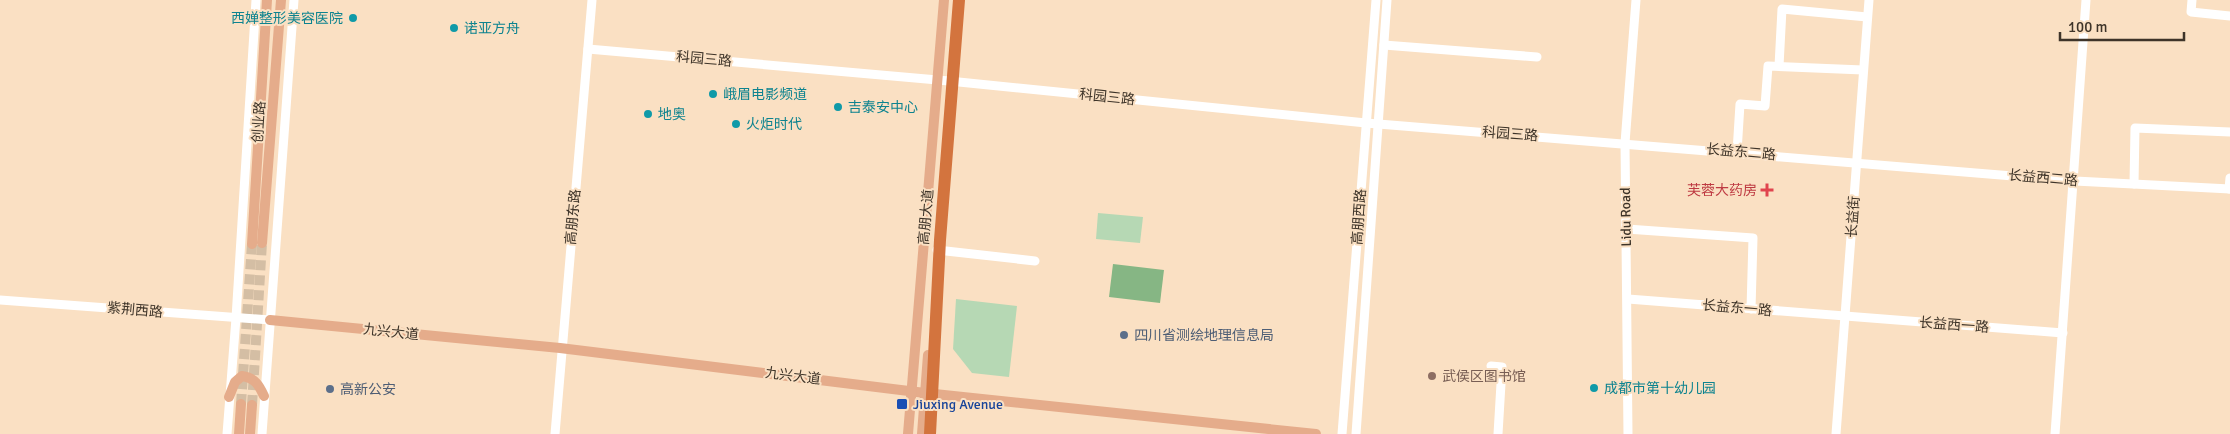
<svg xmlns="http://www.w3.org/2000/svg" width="2230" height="434" font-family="Signika,'Noto Sans SC',sans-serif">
	<rect width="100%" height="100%" fill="#fae0c3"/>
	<!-- green -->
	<g fill="#b6d8b4">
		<path d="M1098,213L1143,217L1140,243L1096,239Z"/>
		<path d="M956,299L1017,306L1009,377L972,373L953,349Z"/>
	</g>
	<!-- forest -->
	<path fill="#86b684" d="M1113,264L1164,270L1160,303L1109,297Z"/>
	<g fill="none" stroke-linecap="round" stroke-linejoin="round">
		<!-- major-tunnel -->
		<g stroke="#d4bea4" stroke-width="10" stroke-dasharray="10 5" stroke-linecap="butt">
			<path d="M241,404L252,244"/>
			<path d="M252,405L262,243"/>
		</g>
		<!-- minor -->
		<g stroke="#fff" stroke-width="9">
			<path d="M2192,0L2191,12L2230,16"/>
			<path d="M1384,45L1537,57"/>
			<path d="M588,49L949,81L1366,123L2075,181L2230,189"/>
			<path d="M1779,66L1782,9L1867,17"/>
			<path d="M1737,152L1740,104L1765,106L1768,66L1863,70"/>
			<path d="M2134,184L2135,128L2230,132"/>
			<path d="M2229,189L2230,178"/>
			<path d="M1627,229L1753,238L1751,309"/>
			<path d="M937,250L1035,261"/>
			<path d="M1628,299L2063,333"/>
			<path d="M0,300L270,320"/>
			<path d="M1491,366L1502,367L1498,434"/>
			<path d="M227,434L236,318L256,0"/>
			<path d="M262,434L294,0"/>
			<path d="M555,434L592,0"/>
			<path d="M1342,434L1376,0"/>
			<path d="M1356,434L1387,0"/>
			<path d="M1628,434L1625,143L1636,0"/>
			<path d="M1836,434L1869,0"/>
			<path d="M2055,434L2086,0"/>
		</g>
		<!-- major -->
		<g stroke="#e5ac8b" stroke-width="10">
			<path d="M262,243L281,0"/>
			<path d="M252,244L267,0"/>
			<path d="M270,320L560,348L925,393L1316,434"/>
			<path d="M229,397L235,382L242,376C255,378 259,385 264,396"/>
			<path d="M239,434L241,404"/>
			<path d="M250,434L252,405"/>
			<path d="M908,434L944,0"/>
			<path d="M922,434L928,355"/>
		</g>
		<!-- highway -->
		<path stroke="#d3743e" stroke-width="12" d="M930,434L940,240L959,0"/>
	</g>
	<!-- markers -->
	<g fill="#0f9aa8" stroke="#fae0c3" stroke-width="2">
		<circle cx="353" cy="18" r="5"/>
		<circle cx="454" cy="28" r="5"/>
		<circle cx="713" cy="94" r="5"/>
		<circle cx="838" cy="107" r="5"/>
		<circle cx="648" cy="114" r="5"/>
		<circle cx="736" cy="124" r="5"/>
		<circle cx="1594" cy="388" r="5"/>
	</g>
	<path fill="#e0444e" stroke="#fae0c3" stroke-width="2" d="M1764.5 182.5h5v5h5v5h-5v5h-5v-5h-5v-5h5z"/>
	<g fill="#5c6f8a" stroke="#fae0c3" stroke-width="2">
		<circle cx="1124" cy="335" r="5"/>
		<circle cx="330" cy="389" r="5"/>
	</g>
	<circle fill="#8d6e63" stroke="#fae0c3" stroke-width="2" cx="1432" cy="376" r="5"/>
	<rect fill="#1a4fb4" stroke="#fae0c3" stroke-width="2" x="896" y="398" width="12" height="12" rx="2.5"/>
	<g text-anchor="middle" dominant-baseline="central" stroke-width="4" stroke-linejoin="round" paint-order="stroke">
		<!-- culture labels -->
		<g font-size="14" fill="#0d838f" stroke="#fae0c3" text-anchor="start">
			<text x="343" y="18" text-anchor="end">西婵整形美容医院</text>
			<text x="464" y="28">诺亚方舟</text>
			<text x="723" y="94">峨眉电影频道</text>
			<text x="848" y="107">吉泰安中心</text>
			<text x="658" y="114">地奥</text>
			<text x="746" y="124">火炬时代</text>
			<text x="1604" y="388">成都市第十幼儿园</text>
		</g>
		<!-- street labels -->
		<g font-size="14" fill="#3e3429" stroke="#fae0c3">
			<text transform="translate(704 59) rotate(5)">科园三路</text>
			<text transform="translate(1107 97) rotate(6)">科园三路</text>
			<text transform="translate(259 122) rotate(-86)">创业路</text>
			<text transform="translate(1510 134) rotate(4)">科园三路</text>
			<text transform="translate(1741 152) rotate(5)">长益东二路</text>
			<text transform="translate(2043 178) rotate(5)">长益西二路</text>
			<text transform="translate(573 217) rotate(-85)">高朋东路</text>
			<text transform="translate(926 217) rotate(-85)">高朋大道</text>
			<text transform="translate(1359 217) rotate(-86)">高朋西路</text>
			<text transform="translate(1626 217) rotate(-91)">Lidu Road</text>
			<text transform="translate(1853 217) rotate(-86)">长益街</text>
			<text transform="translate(1737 308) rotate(5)">长益东一路</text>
			<text transform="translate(135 310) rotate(5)">紫荆西路</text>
			<text transform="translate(1954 325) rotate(4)">长益西一路</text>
			<text transform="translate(391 332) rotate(6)">九兴大道</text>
			<text transform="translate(793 376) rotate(7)">九兴大道</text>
		</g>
		<!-- health labels -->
		<g font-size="14" fill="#be3a42" stroke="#fae0c3" text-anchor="end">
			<text x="1757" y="190">芙蓉大药房</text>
		</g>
		<!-- service labels -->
		<g font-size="14" fill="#4e5e75" stroke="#fae0c3" text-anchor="start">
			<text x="1134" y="335">四川省测绘地理信息局</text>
			<text x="340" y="389">高新公安</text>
		</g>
		<!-- education labels -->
		<g font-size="14" fill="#785e54" stroke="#fae0c3" text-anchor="start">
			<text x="1442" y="376">武侯区图书馆</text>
		</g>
		<!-- transit labels -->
		<g font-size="14" fill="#164399" stroke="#fae0c3" text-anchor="start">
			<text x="913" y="404">Jiuxing Avenue</text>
		</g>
	</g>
	<!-- scale -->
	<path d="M2060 32v8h124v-8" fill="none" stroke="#3e3429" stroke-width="2.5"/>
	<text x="2068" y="32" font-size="15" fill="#3e3429" stroke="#fae0c3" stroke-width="4" paint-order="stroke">100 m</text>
</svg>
